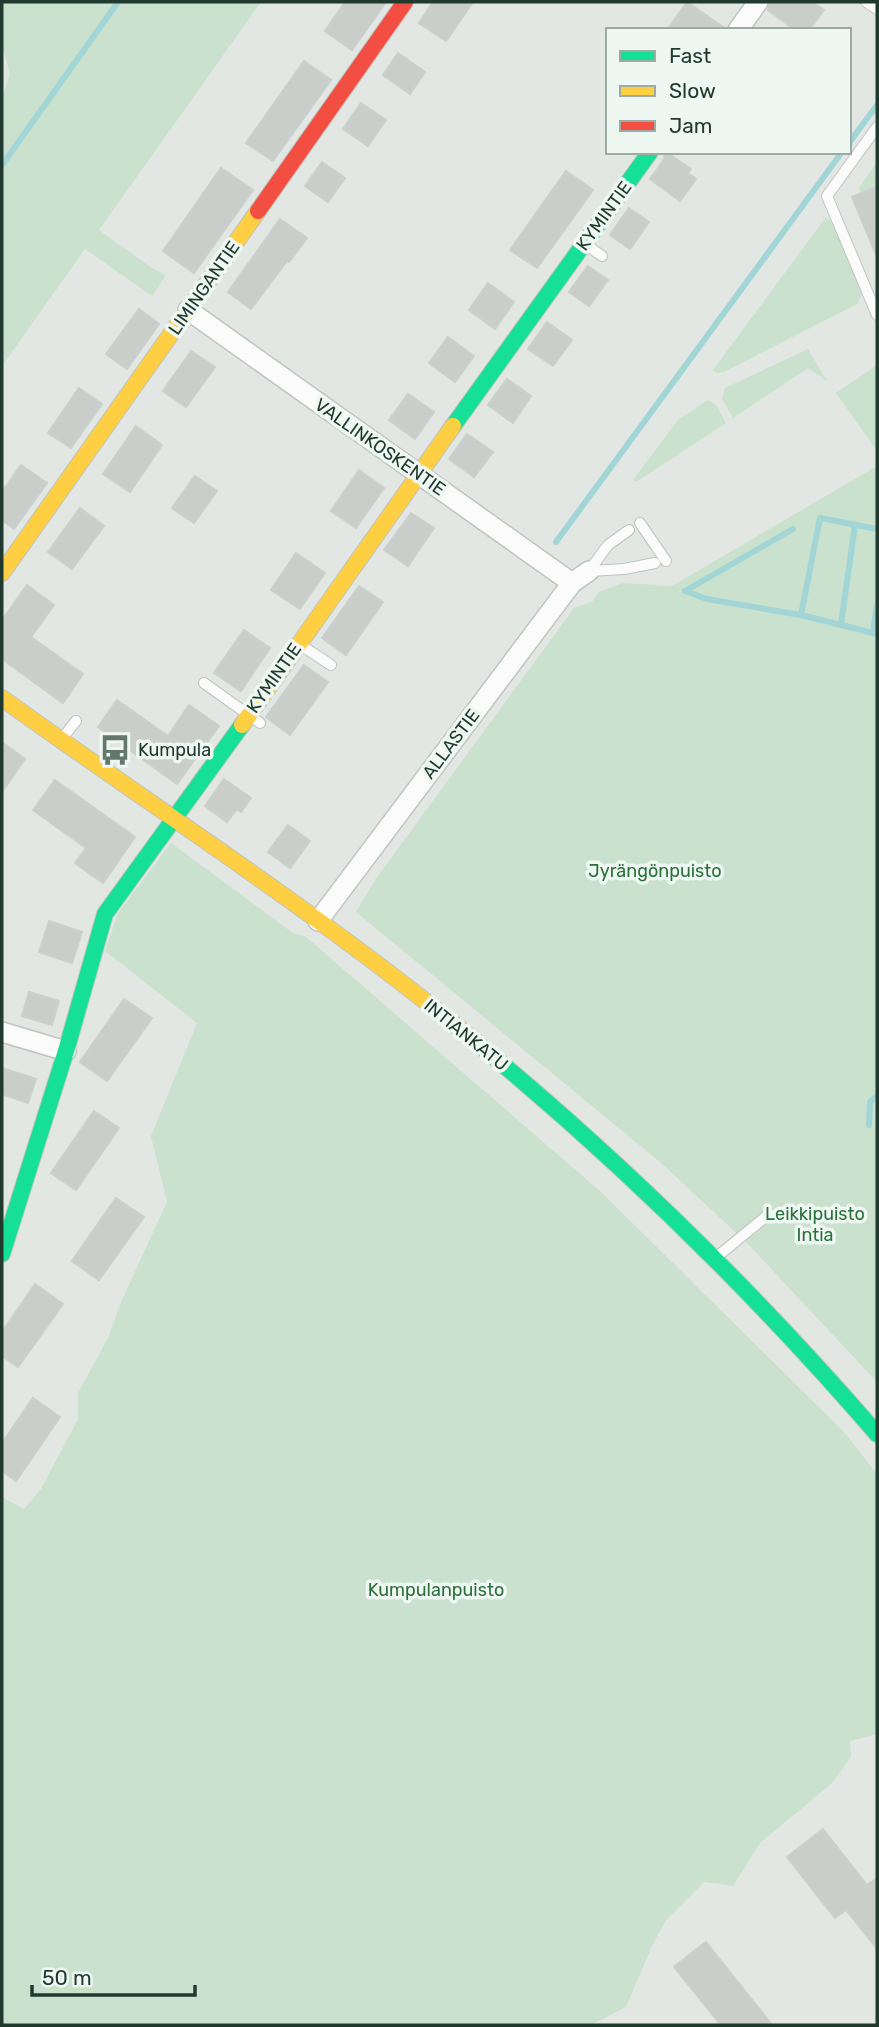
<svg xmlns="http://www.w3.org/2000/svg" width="879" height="2027" font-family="Rubik,sans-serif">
	<rect width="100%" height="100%" fill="#e2e7e4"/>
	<!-- green -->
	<g fill="#cae1ce">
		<path d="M2,2H261L99,230L152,268L166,275L152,296L85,249L2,366V97L10,74L2,45Z"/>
		<path d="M877,162V258L852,197L861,193L859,188Z"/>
		<path d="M826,217L832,222L862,294L857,304L724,372L717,373L713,370Z"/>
		<path d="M808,349L827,381L808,368L733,418L722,399L725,388Z"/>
		<path d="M877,365V451L836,393Z"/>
		<path d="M708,400L716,405L726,423L636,482L633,480L678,420Z"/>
		<path d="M877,466V1382L746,1242L660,1162L356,912L375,880L574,608L592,602L599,592L623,583L672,586Z"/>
		<path d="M171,843L293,933L305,936L601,1192L844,1432L877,1474V1734L850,1741L851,1757L832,1783L760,1843L733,1886L704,1882L666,1920L652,1946L626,2007L591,2025H2V1497L24,1509L41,1489L78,1419V1393L109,1336L121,1302L167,1202L151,1136L197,1023L105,951L118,913Z"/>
	</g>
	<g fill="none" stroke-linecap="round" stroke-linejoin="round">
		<!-- stream -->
		<g stroke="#a2d6d6" stroke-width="6">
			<path d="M849,143L877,105"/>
			<path d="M2,165L118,2"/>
			<path d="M556,542L842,152"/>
			<path d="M685,591L707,599L801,615L877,634"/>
			<path d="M685,591L793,529"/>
			<path d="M801,615L820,518L877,529"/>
			<path d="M841,624L855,525"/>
			<path d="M873,632L877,605"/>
			<path d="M869,1125L870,1102L877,1096"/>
		</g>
	</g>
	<!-- building -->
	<g fill="#c9cecb" stroke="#cad0cd" stroke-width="2">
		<path d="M345,2H386L352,50L325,31Z"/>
		<path d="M433,2H473L446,41L419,23Z"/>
		<path d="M687,2L726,29V30H667Z"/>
		<path d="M770,2H812L824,10L809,30H795L768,10Z"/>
		<path d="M398,53L425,72L410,94L383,75Z"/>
		<path d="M304,61L331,80L273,161L246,143Z"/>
		<path d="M361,103L386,120L368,146L343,129Z"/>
		<path d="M666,152L691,169L688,173L696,179L680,201L650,179L663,161Z"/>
		<path d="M322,162L345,178L328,202L305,186Z"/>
		<path d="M221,168L253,190L194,273L163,251Z"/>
		<path d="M566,171L593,190L537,268L510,250Z"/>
		<path d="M877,187V257L852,197Z"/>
		<path d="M629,208L649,222L630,249L610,235Z"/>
		<path d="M280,219L307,238L289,262L287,261L251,309L228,292Z"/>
		<path d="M588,266L608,280L589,306L569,292Z"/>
		<path d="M488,283L514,302L495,329L469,310Z"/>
		<path d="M139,309L159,324L127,369L106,354Z"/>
		<path d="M547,322L572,340L553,366L528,349Z"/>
		<path d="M448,337L474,356L455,382L429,363Z"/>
		<path d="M191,351L215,367L186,407L163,391Z"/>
		<path d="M507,379L531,396L513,423L488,405Z"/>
		<path d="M79,388L102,404L71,448L48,433Z"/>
		<path d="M408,394L434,412L415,439L389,420Z"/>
		<path d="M136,426L162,445L130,492L103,474Z"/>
		<path d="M467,434L493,452L474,477L449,459Z"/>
		<path d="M21,465L47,483L14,529L2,520V492Z"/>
		<path d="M359,470L384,488L356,528L331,511Z"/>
		<path d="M195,476L217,491L194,523L172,508Z"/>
		<path d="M80,508L104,526L72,569L48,552Z"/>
		<path d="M411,513L434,528L408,566L384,550Z"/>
		<path d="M296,553L325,573L300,609L271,590Z"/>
		<path d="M27,585L54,605L31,637L83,674L63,703L2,659V620Z"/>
		<path d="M359,586L383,602L346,655L322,638Z"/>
		<path d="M244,630L270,648L241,691L214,673Z"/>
		<path d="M304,665L328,682L290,735L266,717Z"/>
		<path d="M117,700L168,736L189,705L219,726L177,784L98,727Z"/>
		<path d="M2,742L25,759L2,792Z"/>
		<path d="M224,779L251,798L241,812L237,809L227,822L205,806Z"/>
		<path d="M55,780L135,837L103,883L75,863L86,848L33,810Z"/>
		<path d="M288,825L310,841L290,868L268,852Z"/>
		<path d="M49,921L82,932L72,963L39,952Z"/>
		<path d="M29,992L59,1001L52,1025L22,1016Z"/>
		<path d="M124,999L152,1018L107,1081L80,1062Z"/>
		<path d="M2,1068L36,1079L28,1103L2,1094Z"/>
		<path d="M94,1111L119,1128L76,1190L51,1173Z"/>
		<path d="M116,1198L144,1217L99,1280L72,1261Z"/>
		<path d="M35,1284L63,1304L18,1367L2,1356V1332Z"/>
		<path d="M33,1398L60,1417L16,1481L2,1471V1443Z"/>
		<path d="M823,1829L867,1885L877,1878V1949L846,1910L835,1918L787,1857Z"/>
		<path d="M706,1942L772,2025H721L674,1967Z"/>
	</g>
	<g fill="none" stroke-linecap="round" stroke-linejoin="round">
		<defs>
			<g id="lane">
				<path d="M866,2L877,9"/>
				<path d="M877,127L827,196L877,315"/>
				<path d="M585,244L602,256"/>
				<path d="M640,523L666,561"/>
				<path d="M629,530L608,545L589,571L624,569L655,563"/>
				<path d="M299,644L331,665"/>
				<path d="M204,683L260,723"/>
				<path d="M61,740L76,721"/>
				<path d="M713,1260L769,1214"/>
			</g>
			<g id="street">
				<path d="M738,30L758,2"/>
				<path d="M188,310L572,583"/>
				<path d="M318,921L572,583L589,571"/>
				<path d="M2,1032L66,1051"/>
			</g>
			<g id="fast">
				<path d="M453,426L650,152"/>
				<path d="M476,1042C618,1159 756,1294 877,1434"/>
				<path d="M2,1254L66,1051L105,914L242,725"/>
			</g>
			<g id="slow">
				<path d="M2,573L258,211"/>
				<path d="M2,698C160,812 325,917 476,1042"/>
				<path d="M242,725L453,426"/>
			</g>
			<path id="jam" d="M258,211L405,2"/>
		</defs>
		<!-- lane casing -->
		<use href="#lane" stroke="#bfc4c1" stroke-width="12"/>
		<!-- street casing -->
		<use href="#street" stroke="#bfc4c1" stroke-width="22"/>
		<!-- fast casing -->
		<use href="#fast" stroke="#bec5c1" stroke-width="18"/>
		<!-- slow casing -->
		<use href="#slow" stroke="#bec5c1" stroke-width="18"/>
		<!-- jam casing -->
		<use href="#jam" stroke="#bec5c1" stroke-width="18"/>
		<!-- lane -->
		<use href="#lane" stroke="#fbfbfb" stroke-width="10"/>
		<!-- street -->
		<use href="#street" stroke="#fbfbfb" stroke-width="19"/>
		<!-- fast -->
		<use href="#fast" stroke="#16e098" stroke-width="16"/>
		<!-- slow -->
		<use href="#slow" stroke="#ffcf43" stroke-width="16"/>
		<!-- jam -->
		<use href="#jam" stroke="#f24e42" stroke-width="16"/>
	</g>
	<!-- icons -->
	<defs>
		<symbol id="bus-bare" viewBox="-9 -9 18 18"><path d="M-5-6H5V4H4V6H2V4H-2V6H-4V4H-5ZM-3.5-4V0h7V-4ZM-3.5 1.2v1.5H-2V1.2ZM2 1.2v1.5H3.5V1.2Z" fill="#64776e" stroke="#eff7f2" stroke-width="2.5" paint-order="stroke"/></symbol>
	</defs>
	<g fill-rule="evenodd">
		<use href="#bus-bare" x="93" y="728" width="44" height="44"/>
	</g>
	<g text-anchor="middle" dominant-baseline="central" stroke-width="7" stroke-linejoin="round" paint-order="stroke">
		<!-- street labels -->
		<g font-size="18" fill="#203a2f" stroke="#eff7f2">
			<text transform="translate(604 216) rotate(-54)">KYMINTIE</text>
			<text transform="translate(204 288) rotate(-55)">LIMINGANTIE</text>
			<text transform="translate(380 447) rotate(35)">VALLINKOSKENTIE</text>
			<text transform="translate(274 678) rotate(-55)">KYMINTIE</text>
			<text transform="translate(451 744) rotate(-53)">ALLASTIE</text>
			<text transform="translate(466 1035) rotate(39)">INTIANKATU</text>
		</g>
		<!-- poi labels -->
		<g font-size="18" fill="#203a2f" stroke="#eff7f2" text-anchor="start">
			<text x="138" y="750">Kumpula</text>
		</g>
		<!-- park labels -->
		<g font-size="18" fill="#2b703c" stroke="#eff7f2">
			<text x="655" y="871">Jyrängönpuisto</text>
			<text x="815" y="1214">Leikkipuisto<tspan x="815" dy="21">Intia</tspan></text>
			<text x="436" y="1590">Kumpulanpuisto</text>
		</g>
	</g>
	<!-- border -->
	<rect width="879" height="2027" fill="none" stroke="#203a2f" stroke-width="7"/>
	<!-- legend -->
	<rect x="606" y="28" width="245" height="126" fill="#eff7f2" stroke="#9caba4" stroke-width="2"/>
	<rect x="620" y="51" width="35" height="10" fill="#16e098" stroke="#9caba4" stroke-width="2"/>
	<text x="669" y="63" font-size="21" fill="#203a2f">Fast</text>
	<rect x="620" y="86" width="35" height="10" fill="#ffcf43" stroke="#9caba4" stroke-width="2"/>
	<text x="669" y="98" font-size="21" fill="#203a2f">Slow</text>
	<rect x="620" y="121" width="35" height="10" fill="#f24e42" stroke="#9caba4" stroke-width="2"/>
	<text x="669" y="133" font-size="21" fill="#203a2f">Jam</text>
	<!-- scale -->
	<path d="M32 1985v10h163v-10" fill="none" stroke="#203a2f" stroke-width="3.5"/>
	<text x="42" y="1985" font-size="21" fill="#203a2f" stroke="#eff7f2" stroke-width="5" paint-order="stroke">50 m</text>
</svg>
